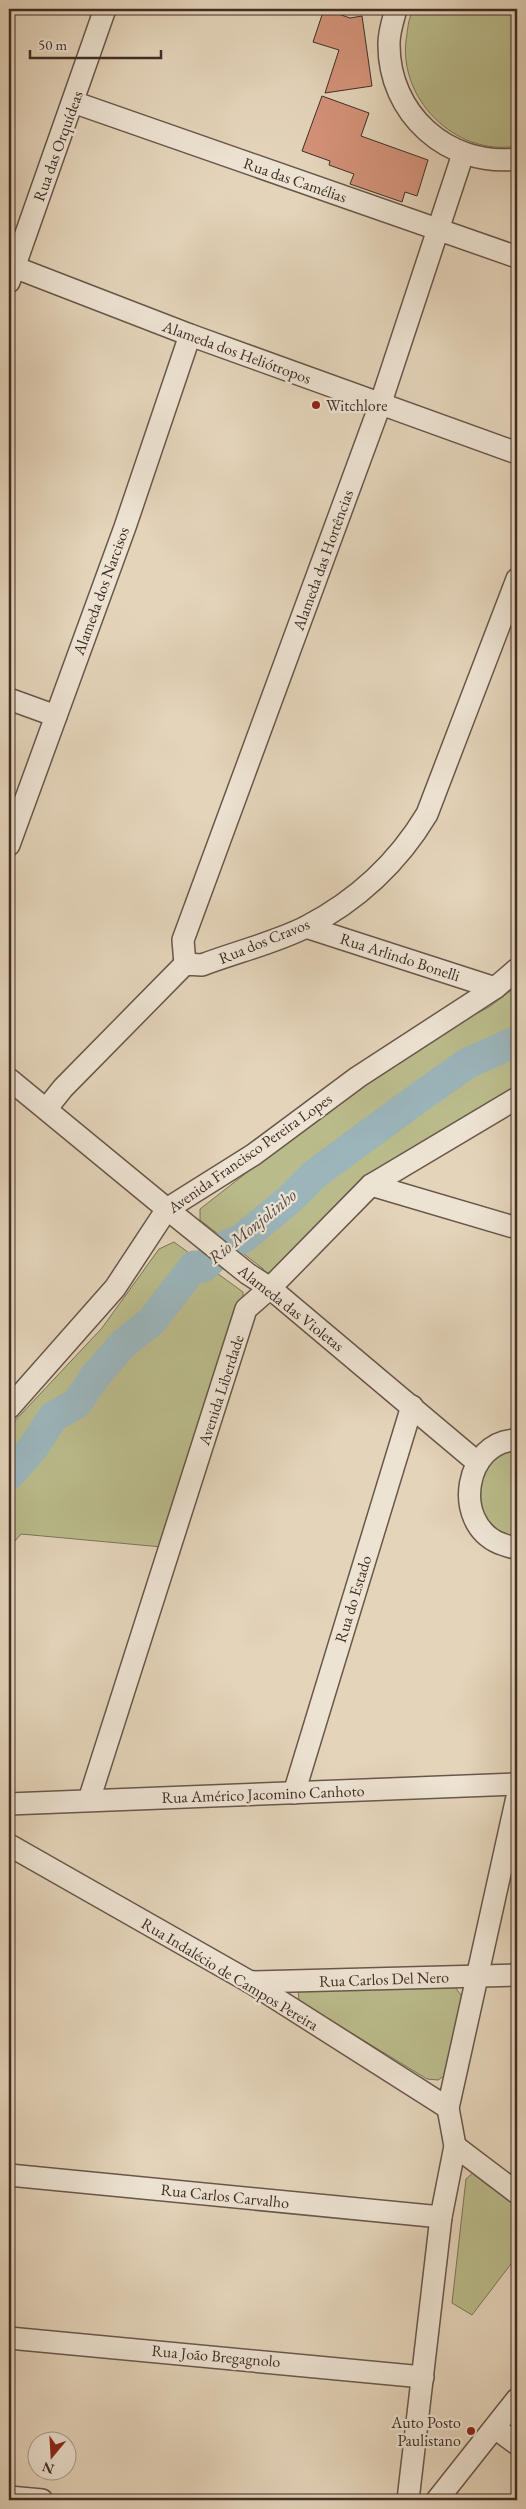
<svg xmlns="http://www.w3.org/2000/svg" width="526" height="2509" font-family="'EB Garamond',serif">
	<rect width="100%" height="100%" fill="#e4d4ba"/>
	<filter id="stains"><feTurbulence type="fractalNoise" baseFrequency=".004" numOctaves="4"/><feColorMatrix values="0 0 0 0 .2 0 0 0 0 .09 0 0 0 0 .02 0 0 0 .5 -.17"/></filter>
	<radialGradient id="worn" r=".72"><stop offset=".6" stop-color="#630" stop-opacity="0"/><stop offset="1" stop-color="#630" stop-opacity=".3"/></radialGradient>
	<!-- green -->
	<g fill="#babb8b" stroke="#7d7458">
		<path d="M414,9H517V146C455,157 395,97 407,34C408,25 409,17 414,9Z"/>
		<path d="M517,986V1086L412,1148L366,1180L269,1276L262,1268L200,1220V1209L323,1113L430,1037L489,1007Z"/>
		<path d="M174,1242L243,1292V1301L232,1318L162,1547L21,1534L9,1548V1427L102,1328L159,1249Z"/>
		<path d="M517,1449V1539C507,1536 498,1533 490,1525C466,1500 483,1453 517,1449Z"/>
		<path d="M455,1987L463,1998L447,2074L438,2080L427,2079L299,2001L298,1989Z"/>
		<path d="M474,2172L517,2197V2256L472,2315L452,2303L466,2179Z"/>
	</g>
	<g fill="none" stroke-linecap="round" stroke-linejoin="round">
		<!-- river -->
		<path stroke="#9bb5bb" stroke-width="31" d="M9,1475L32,1449L53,1417L77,1403L96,1375L124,1343L151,1322L194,1266L203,1267L226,1246L243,1238L290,1199L315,1174L414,1101L468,1063L517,1041"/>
	</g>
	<!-- building -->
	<g fill="#d39279" stroke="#402d25">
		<path d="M324,9L350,18L362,16L372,86L325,93L339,50L313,42Z"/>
		<path d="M322,96L369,113L361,136L428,160L417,196L405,192L402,202L350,184L354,174L329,165L330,161L302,151Z"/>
	</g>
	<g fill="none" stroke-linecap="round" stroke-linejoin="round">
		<defs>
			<g id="minor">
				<path d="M396,9C393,20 389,32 389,43C388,114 448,167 517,159"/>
				<path d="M73,102L517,257"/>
				<path d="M14,267L190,335L517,453"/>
				<path d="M9,282L105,9"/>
				<path d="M9,699L56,716"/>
				<path d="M9,845L125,527L190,335"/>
				<path d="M306,927L495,988"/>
				<path d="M185,964L183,940L380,405L463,154"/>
				<path d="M9,1079L167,1209L248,1274L270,1288L478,1463"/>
				<path d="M47,1108L63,1088L185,964L202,965C236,952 274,943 306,927C358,900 397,864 427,814L517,579"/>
				<path d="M371,1185L517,1228"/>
				<path d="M9,1408L115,1288L167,1209L253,1155L358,1077L495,988L517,969"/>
				<path d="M517,1440C465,1440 451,1522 499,1543C505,1545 511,1548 517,1548"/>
				<path d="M294,1793L412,1406"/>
				<path d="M89,1800L246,1309L270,1288L371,1185L517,1098"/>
				<path d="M9,1804L517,1784"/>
				<path d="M9,1845L250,1982L448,2108"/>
				<path d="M250,1982L517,1975"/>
				<path d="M455,2146L517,2193"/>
				<path d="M9,2175L441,2217"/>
				<path d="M9,2338L423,2377"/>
				<path d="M495,2428L517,2444"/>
				<path d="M9,2497L42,2500"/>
				<path d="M408,2500L441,2217L455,2146L448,2108L517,1797"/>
				<path d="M437,2500L517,2399"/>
			</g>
		</defs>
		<!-- minor casing -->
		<use href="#minor" stroke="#69574a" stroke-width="24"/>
		<!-- minor -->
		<use href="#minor" stroke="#ede3d2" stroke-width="21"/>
	</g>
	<!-- markers -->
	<g fill="#8f2418" stroke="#ede3d2" stroke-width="2">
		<circle cx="316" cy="405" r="5"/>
		<circle cx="471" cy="2431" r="5"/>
	</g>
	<g text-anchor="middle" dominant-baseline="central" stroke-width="4.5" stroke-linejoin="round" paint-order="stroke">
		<!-- street labels -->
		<g font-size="16" fill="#402d25" stroke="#ede3d2">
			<text transform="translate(58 146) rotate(-70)">Rua das Orquídeas</text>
			<text transform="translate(295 180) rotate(19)">Rua das Camélias</text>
			<text transform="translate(237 352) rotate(20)">Alameda dos Heliótropos</text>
			<text transform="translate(323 560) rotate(-70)">Alameda das Hortências</text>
			<text transform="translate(101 591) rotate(-70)">Alameda dos Narcisos</text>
			<text transform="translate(264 941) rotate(-22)">Rua dos Cravos</text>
			<text transform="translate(400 957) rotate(18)">Rua Arlindo Bonelli</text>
			<text transform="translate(250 1153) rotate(-35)">Avenida Francisco Pereira Lopes</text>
			<text transform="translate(291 1308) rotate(38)">Alameda das Violetas</text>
			<text transform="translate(221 1390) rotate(-72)">Avenida Liberdade</text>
			<text transform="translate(353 1599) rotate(-73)">Rua do Estado</text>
			<text transform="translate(263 1794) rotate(-2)">Rua Américo Jacomino Canhoto</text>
			<text transform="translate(230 1974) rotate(31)">Rua Indalécio de Campos Pereira</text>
			<text transform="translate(384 1979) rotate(-2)">Rua Carlos Del Nero</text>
			<text transform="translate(225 2196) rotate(6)">Rua Carlos Carvalho</text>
			<text transform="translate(216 2356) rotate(5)">Rua João Bregagnolo</text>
		</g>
		<!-- poi labels -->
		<g font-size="16" fill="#402d25" stroke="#ede3d2" text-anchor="start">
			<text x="326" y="405">Witchlore</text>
			<text x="461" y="2422" text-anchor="end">Auto Posto<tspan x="461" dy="18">Paulistano</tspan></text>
		</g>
		<!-- water labels -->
		<g font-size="18" font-style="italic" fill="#524843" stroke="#ede3d2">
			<text transform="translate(252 1226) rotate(-39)">Rio Monjolinho</text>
		</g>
	</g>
	<!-- margin -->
	<rect width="526" height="2509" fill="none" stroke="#e4d4ba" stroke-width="30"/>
	<rect x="10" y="10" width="506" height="2489" fill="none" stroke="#402d25" stroke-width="2.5"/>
	<rect x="15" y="15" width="496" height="2479" fill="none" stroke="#402d25"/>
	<!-- north arrow -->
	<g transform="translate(52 2456) rotate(198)"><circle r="24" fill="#ede3d2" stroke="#a89a8d"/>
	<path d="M0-4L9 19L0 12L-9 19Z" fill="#8f2418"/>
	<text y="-8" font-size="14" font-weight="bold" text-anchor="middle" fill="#402d25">N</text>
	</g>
	<!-- scale -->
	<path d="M30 50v8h131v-8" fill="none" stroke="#402d25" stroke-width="2.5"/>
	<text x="38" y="50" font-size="15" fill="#402d25" stroke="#ede3d2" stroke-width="4" paint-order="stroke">50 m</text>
	<rect width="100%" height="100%" filter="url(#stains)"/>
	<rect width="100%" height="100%" fill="url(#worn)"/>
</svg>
